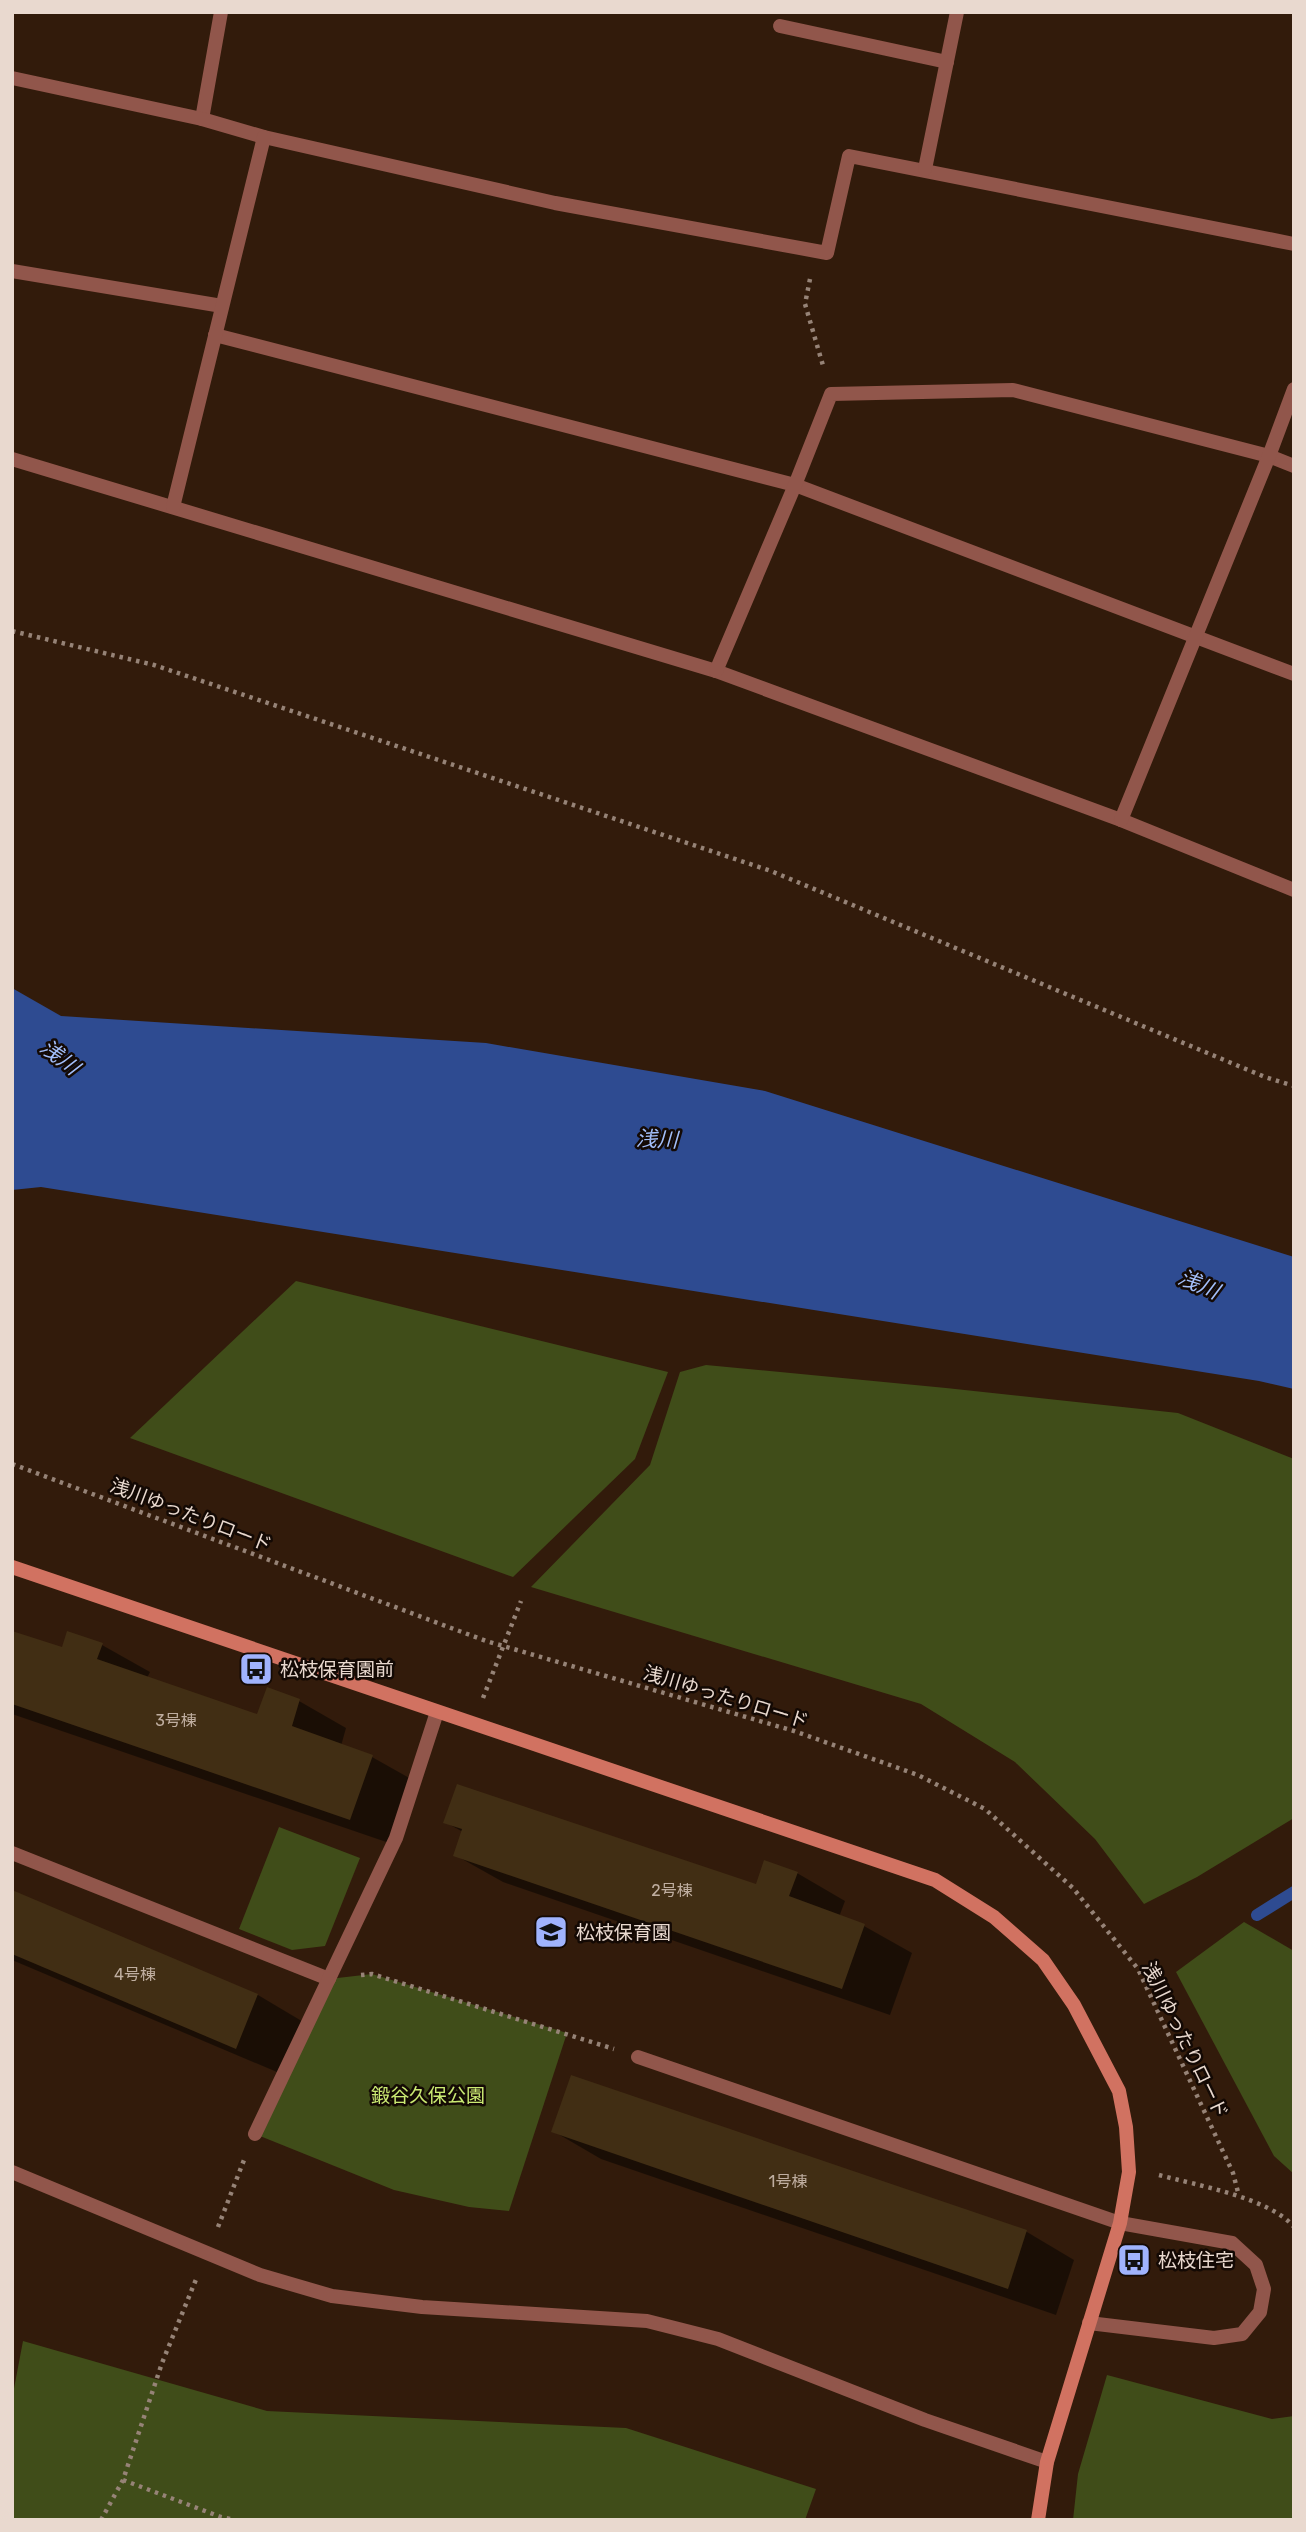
<svg xmlns="http://www.w3.org/2000/svg" width="1306" height="2532" font-family="Rubik,'Noto Sans JP',sans-serif">
	<rect width="100%" height="100%" fill="#321b0b"/>
	<!-- green -->
	<g fill="#404d19">
		<path d="M296,1281L668,1372L635,1459L513,1577L130,1438Z"/>
		<path d="M706,1365L946,1388L1178,1413L1294,1459V1818L1197,1877L1144,1904L1095,1839L1015,1762L921,1704L531,1587L650,1465L680,1372Z"/>
		<path d="M279,1827L360,1858L325,1946L292,1950L239,1929Z"/>
		<path d="M1244,1922L1294,1951V2174L1274,2156L1176,1972Z"/>
		<path d="M372,1974L567,2033L509,2211L469,2207L394,2190L255,2134L329,1979Z"/>
		<path d="M23,2341L267,2411L626,2428L816,2489L805,2520H12V2399Z"/>
		<path d="M1107,2375L1272,2419L1294,2416V2520H1073L1078,2474Z"/>
	</g>
	<!-- water -->
	<path fill="#2e4b91" d="M12,988L61,1016L486,1043L765,1091L1294,1257V1389L1259,1381L41,1187L12,1190Z"/>
	<!-- shadow -->
	<g fill="#0007">
		<path d="M12,1633L63,1650L102,1645L150,1672L147,1678L258,1716L299,1701L346,1728L341,1746L372,1757L420,1784L398,1846L12,1714Z"/>
		<path d="M445,1822L757,1886L797,1873L845,1901L839,1917L864,1926L912,1953L890,2015L503,1882L455,1855L463,1832Z"/>
		<path d="M12,1892L258,1995L305,2023L284,2075L12,1960Z"/>
		<path d="M572,2078L1027,2232L1074,2260L1056,2315L601,2159L553,2131Z"/>
	</g>
	<g fill="none" stroke-linecap="round" stroke-linejoin="round">
		<!-- stream -->
		<path stroke="#2e4b91" stroke-width="12" d="M1257,1915L1294,1892"/>
	</g>
	<!-- building -->
	<g fill="#412e14">
		<path d="M12,1631L62,1647L67,1631L103,1643L97,1659L257,1714L267,1687L300,1699L292,1726L373,1755L350,1820L12,1704Z"/>
		<path d="M457,1784L756,1884L764,1860L798,1872L789,1896L865,1924L842,1989L453,1856L462,1829L443,1823Z"/>
		<path d="M12,1890L258,1994L236,2049L12,1954Z"/>
		<path d="M571,2075L1027,2230L1008,2289L551,2132Z"/>
	</g>
	<g fill="none" stroke-linecap="round" stroke-linejoin="round">
		<!-- path -->
		<g stroke="#968377" stroke-width="4.5" stroke-dasharray="3.5 5" stroke-linecap="butt">
			<path d="M810,279L805,304L824,369"/>
			<path d="M12,631L154,665L771,871L1265,1077L1294,1086"/>
			<path d="M12,1464L486,1641L794,1731L918,1775L985,1809L1073,1888L1138,1969L1233,2173L1239,2196"/>
			<path d="M483,1698L521,1601"/>
			<path d="M361,1975L372,1974L614,2049"/>
			<path d="M1159,2175C1196,2185 1270,2198 1294,2227"/>
			<path d="M218,2227L244,2160"/>
			<path d="M123,2480L221,2517L235,2520"/>
			<path d="M101,2520L123,2480L162,2363L197,2277"/>
		</g>
		<!-- lane -->
		<g stroke="#91564b" stroke-width="14">
			<path d="M202,119L221,12"/>
			<path d="M12,271L222,306"/>
			<path d="M12,1853L329,1979"/>
			<path d="M638,2057L1120,2223L1232,2243L1256,2265L1264,2289L1260,2312L1242,2334L1214,2338L1089,2323"/>
			<path d="M255,2134L396,1838L437,1712"/>
		</g>
		<!-- street -->
		<g stroke="#91564b" stroke-width="14">
			<path d="M780,26L947,62"/>
			<path d="M12,78L202,119L264,137L555,203L827,253L849,156L1294,244"/>
			<path d="M925,169L957,12"/>
			<path d="M215,335L795,485L1294,674"/>
			<path d="M12,459L716,671L1121,820L1294,890"/>
			<path d="M173,507L264,137"/>
			<path d="M716,671L795,485L831,394L1013,390L1269,456L1294,466"/>
			<path d="M1121,820L1269,456L1294,389"/>
			<path d="M12,2172L260,2275L332,2296L422,2307L647,2321L718,2339L925,2420L1047,2462"/>
		</g>
		<!-- secondary -->
		<path stroke="#d17261" stroke-width="14" d="M12,1567L935,1880L994,1917L1043,1960L1074,2005L1119,2091L1126,2127L1129,2172L1120,2223L1047,2462L1038,2520"/>
	</g>
	<!-- icons -->
	<defs>
		<symbol id="bus-square" viewBox="-11 -11 22 22"><rect x="-9" y="-9" width="18" height="18" rx="4" fill="#a0b3fd" stroke="#130904"/><path d="M-5-6H5V4H4V6H2V4H-2V6H-4V4H-5ZM-3.5-4V0h7V-4ZM-3.5 1.2v1.5H-2V1.2ZM2 1.2v1.5H3.5V1.2Z" fill="#111"/></symbol>
		<symbol id="school-square" viewBox="-11 -11 22 22"><rect x="-9" y="-9" width="18" height="18" rx="4" fill="#a0b3fd" stroke="#130904"/><path d="M0-5L7-2L0 1L-7-2ZM-4 1L0 2.5L4 1V4Q0 6-4 4Z" fill="#111"/></symbol>
	</defs>
	<g fill-rule="evenodd">
		<use href="#bus-square" x="237" y="1650" width="38" height="38"/>
		<use href="#school-square" x="532" y="1913" width="38" height="38"/>
		<use href="#bus-square" x="1115" y="2241" width="38" height="38"/>
	</g>
	<g text-anchor="middle" dominant-baseline="central" stroke-width="5" stroke-linejoin="round" paint-order="stroke">
		<!-- number labels -->
		<g font-size="16" fill="#bfaea0">
			<text x="176" y="1720">3号棟</text>
			<text x="672" y="1890">2号棟</text>
			<text x="135" y="1974">4号棟</text>
			<text x="788" y="2181">1号棟</text>
		</g>
		<!-- street labels -->
		<g font-size="19" fill="#e9d9cf" stroke="#130904">
			<text transform="translate(191 1515) rotate(21)">浅川ゆったりロード</text>
			<text transform="translate(726 1697) rotate(17)">浅川ゆったりロード</text>
			<text transform="translate(1185 2040) rotate(64)">浅川ゆったりロード</text>
		</g>
		<!-- poi labels -->
		<g font-size="19" fill="#e9d9cf" stroke="#130904" text-anchor="start">
			<text x="280" y="1669">松枝保育園前</text>
			<text x="576" y="1932">松枝保育園</text>
			<text x="1158" y="2260">松枝住宅</text>
		</g>
		<!-- park labels -->
		<g font-size="19" fill="#cbea73" stroke="#130904">
			<text x="428" y="2095">鍛谷久保公園</text>
		</g>
		<!-- water labels -->
		<g font-size="21" font-style="italic" fill="#a2bef9" stroke="#130904">
			<text transform="translate(60 1057) rotate(38)">浅川</text>
			<text transform="translate(657 1139) rotate(2)">浅川</text>
			<text transform="translate(1199 1284) rotate(23)">浅川</text>
		</g>
	</g>
	<!-- border -->
	<rect width="1306" height="2532" fill="none" stroke="#e9d9cf" stroke-width="28"/>
</svg>
